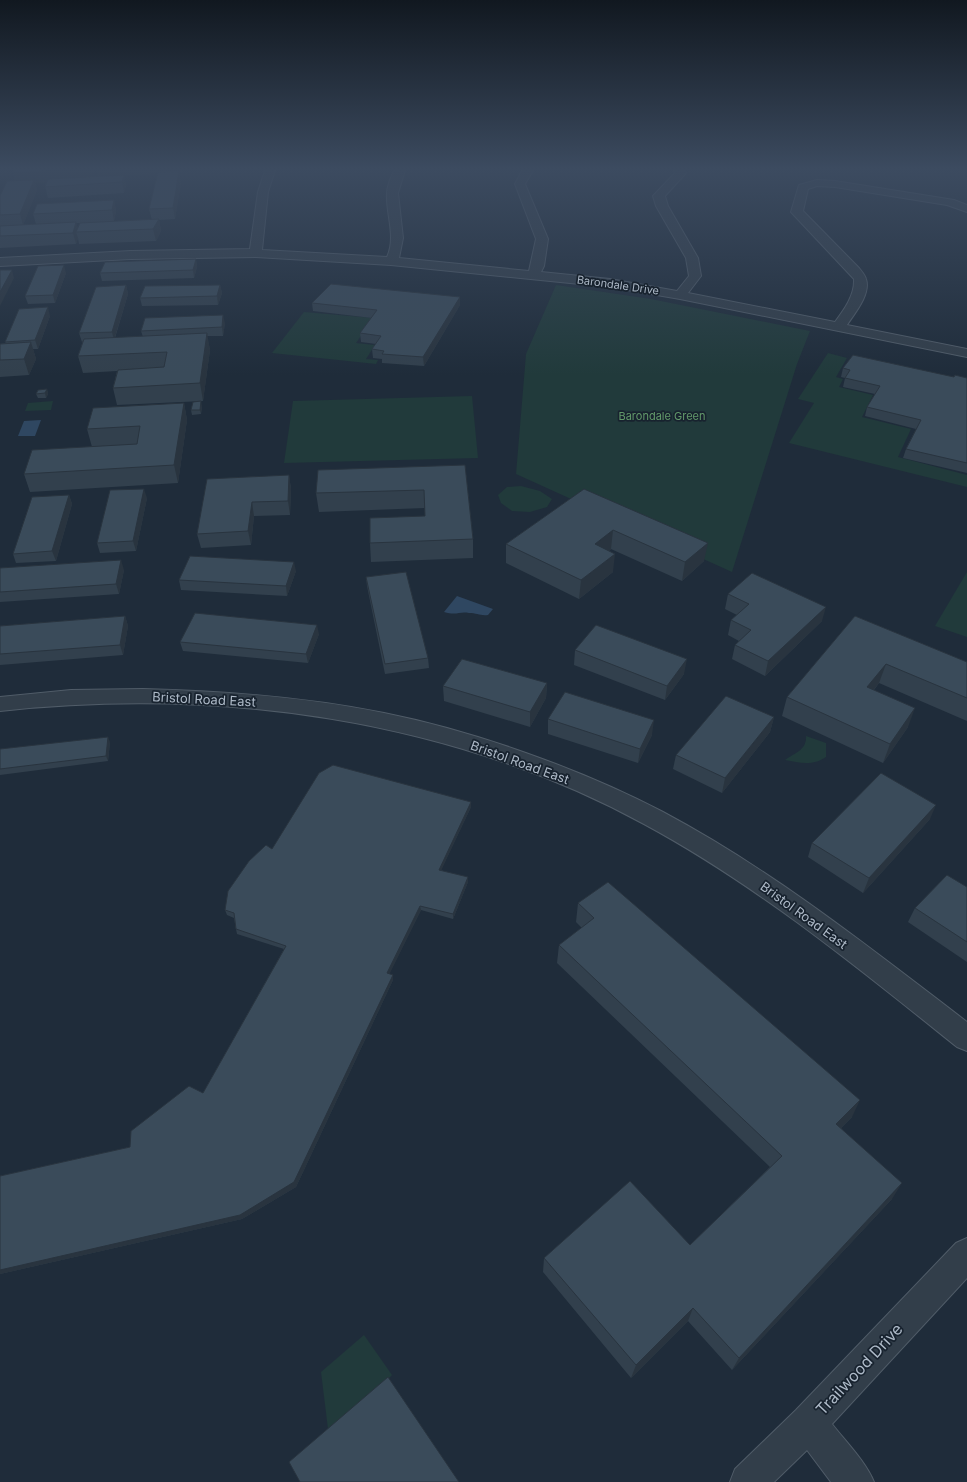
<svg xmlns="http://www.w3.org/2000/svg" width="967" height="1482" font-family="Inter,sans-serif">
	<rect width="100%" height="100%" fill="#1f2c3a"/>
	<!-- green -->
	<g fill="#213a3b">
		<path d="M556,285L651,299L810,331L797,364L732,572L516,474L526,354Z"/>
		<path d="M304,312L373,318L356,343L375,345L366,359L378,360L376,364L272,353Z"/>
		<path d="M828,353L847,358L836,377L843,379L839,387L873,395L862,417L911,429L898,457L967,475V487L789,443L814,403L798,399Z"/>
		<path d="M472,396L478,458L284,463L293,401Z"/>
		<path d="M53,401L51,410L25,411L28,403Z"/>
		<path d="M521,486L540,491L552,499L547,507L530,512L512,511L501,503L498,495L507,487Z"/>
		<path d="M967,572V637L935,626Z"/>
		<path d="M806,736L826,743V757C813,766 800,763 785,760C795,753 807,750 806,736Z"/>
		<path d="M364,1335L392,1375L373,1395L328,1429L321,1372Z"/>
	</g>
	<!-- water -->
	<g fill="#2f4761">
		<path d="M41,420L35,436H18L24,421Z"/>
		<path d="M457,596L493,609L488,615C480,616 477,613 469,613C459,611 457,616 444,612Z"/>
	</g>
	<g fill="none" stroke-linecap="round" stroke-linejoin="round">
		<defs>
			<g id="minor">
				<path d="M266,167H276L268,192L262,250L387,257C396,238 387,217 387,198C386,187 391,177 396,167H406L398,193L403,238L399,258L529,271L536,239L515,184L524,167H535L525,184L548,239L544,266L541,272L610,279L677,291L689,276L686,258L656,206L653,196L675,173L673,167H683L686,173L665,196L668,206L698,258L701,276L688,293L835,322C844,310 855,295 854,279L791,212L799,185L817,180L835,181L954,200L967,205V212L947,205L835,187L817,186L808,189L803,211L859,268C862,272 865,275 866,279C871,294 855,313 847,325L967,349V357L680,299L610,287L391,265L256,257L131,259L0,266V258L131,251L250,249L258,192Z"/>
				<path d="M143,689C223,691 305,697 384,713C474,731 581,769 663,812C772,870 869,947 967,1022V1051L957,1047C857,967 757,885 644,824C449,718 219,687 0,711V697L71,690Z"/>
				<path d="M967,1238V1278L832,1424C846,1442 866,1462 874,1482H831L807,1450L774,1482H730L735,1469L796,1410L956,1243Z"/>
			</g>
		</defs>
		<!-- minor casing -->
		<use href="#minor" stroke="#505c68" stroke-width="2"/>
		<!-- minor -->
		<use href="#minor" fill="#323e4a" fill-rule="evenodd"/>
	</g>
	<!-- wall -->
	<g fill="#32404d" fill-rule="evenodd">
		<path d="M96,167H193V170L170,172L181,182L175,219L159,220L161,231L156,241L79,244L78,238L76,244L0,248V196L15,180L13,173L93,170L92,176H98ZM158,173L149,209L152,220L114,221L116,211L114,200L33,214L36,224L23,225L37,190L35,183L46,182L45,187L48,198L124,193L126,185L124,175ZM76,223H80L78,229Z"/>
		<path d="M196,259L197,267L194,278L102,281L100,273Z"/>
		<path d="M66,273L55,303L28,304L25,296Z"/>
		<path d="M126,285L128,294L115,338L143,337L141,331L225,323L223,336H207L210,350L203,401L117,405L113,388L117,371L83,373L78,356L83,341L82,342L79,333Z"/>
		<path d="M220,285L222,293L218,305L142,306L140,298Z"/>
		<path d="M312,303L460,305L424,366L382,363V359L373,358L372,349L376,344L361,342L360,333L372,318L313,311Z"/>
		<path d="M50,316L38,349H33L36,359L29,375L0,377V344L6,343L5,342Z"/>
		<path d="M843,368L967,378V473L903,458L906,449L916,429L865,416L867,407L875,394L843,387L845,378L841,377Z"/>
		<path d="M47,389L48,394L46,398H38L36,394Z"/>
		<path d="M184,403L187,420L178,483L30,492L24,474L92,447L87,429Z"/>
		<path d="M202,406L201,414L192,415L191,410Z"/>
		<path d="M465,465L473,539V558L371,562L370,543L425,516V508L319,512L316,493Z"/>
		<path d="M289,475L291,489L290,515L254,516L251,545L201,548L197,534Z"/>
		<path d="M584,489L704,561L682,581L611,549L609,551L613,572L579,599L506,563V544Z"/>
		<path d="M69,495L72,504L56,561L16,563L13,554Z"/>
		<path d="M147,498L136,551L100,553L97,543Z"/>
		<path d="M0,568L124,570L119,594L0,602Z"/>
		<path d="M296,571L287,596L181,590L179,580Z"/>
		<path d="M366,577L428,658L429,668L385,674L367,586Z"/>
		<path d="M728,594L822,621L765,676L732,659L735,645L739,641L728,635L731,620L737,615L725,609Z"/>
		<path d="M125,616L128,626L123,655L0,665V626Z"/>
		<path d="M855,616L967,662V721L879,683L874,690L908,727L883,763L782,716L787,697Z"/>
		<path d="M319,634L308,663L183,651L180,642Z"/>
		<path d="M575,650L684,674L665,700L574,665Z"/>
		<path d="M547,683L546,698L530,727L444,701L443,686Z"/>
		<path d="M774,717L770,732L722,793L673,769L676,755Z"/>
		<path d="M548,719L652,735L638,763L548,734Z"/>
		<path d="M110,742L108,761L0,775V749Z"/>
		<path d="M471,802V807L441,870L468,882L453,919L421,910L389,974L393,980L296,1187L242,1219L0,1274V1176L130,1147L203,1093L284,949L237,934L236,929L234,918L227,915L225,910L272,849Z"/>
		<path d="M930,819L863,893L808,857L812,843Z"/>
		<path d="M967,887V962L908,922L915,908Z"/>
		<path d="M578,903L852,1117L841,1128L892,1199L732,1370L688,1321L631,1378L543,1272L544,1258L690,1245L770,1167L557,963L559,945L582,928L576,922Z"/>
	</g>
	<!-- shaded-wall -->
	<g fill="#29343f">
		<path d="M89,167H92L93,170L92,179L35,183L37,190L23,225L20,214L16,184L13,173Z"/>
		<path d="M96,167H193V170L124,175L126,185L124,193L122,182L99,177Z"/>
		<path d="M179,171L181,182L175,219L173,208Z"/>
		<path d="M114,200L116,211L114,221L112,210Z"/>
		<path d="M159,219L161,231L156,241L153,229Z"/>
		<path d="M76,222L79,232H76L78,238L76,244L73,233Z"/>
		<path d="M196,259L197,267L194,278L193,270Z"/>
		<path d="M64,265L66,273L55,303L53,295Z"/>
		<path d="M12,270L14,278L0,306V292Z"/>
		<path d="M126,285L128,294L114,340L112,332Z"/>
		<path d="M220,285L222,293L218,305L217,296Z"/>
		<path d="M460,297V305L424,366L423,357Z"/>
		<path d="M48,307L50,316L38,349L35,340Z"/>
		<path d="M223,315L225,323L223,336L222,327Z"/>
		<path d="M207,333L210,350L203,401L200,383Z"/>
		<path d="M31,342L36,359L29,375L24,359Z"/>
		<path d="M47,389L48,394L46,398L45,393Z"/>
		<path d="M201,401L202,406L201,414L200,410Z"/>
		<path d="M184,403L187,420L178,483L174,465Z"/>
		<path d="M289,475L291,489L290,515L288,501Z"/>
		<path d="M144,489L147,498L136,551L133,541Z"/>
		<path d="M69,495L72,504L56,561L52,551Z"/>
		<path d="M252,502L254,516L251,545L248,531Z"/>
		<path d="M613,530L611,549L593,563L595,544Z"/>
		<path d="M708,543L704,561L682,581L685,562Z"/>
		<path d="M615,554L613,572L579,599L581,580Z"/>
		<path d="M121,560L124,570L119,594L116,584Z"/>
		<path d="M294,562L296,571L287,596L286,586Z"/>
		<path d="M826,607L822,621L765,676L768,661Z"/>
		<path d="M125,616L128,626L123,655L120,645Z"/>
		<path d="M317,625L319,634L308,663L306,654Z"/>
		<path d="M687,659L684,674L665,700L667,686Z"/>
		<path d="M886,664L879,683L861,706L867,687Z"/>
		<path d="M547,683L546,698L530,727V712Z"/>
		<path d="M915,708L908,727L883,763L890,744Z"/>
		<path d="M774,717L770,732L722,793L725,778Z"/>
		<path d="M654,720L652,735L638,763L640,749Z"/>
		<path d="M108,737L110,742L108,761L106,756Z"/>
		<path d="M471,802V807L439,875V870Z"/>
		<path d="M936,805L930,819L863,893L869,878Z"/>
		<path d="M468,877V882L453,919V914Z"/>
		<path d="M420,906L421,910L388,977L387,973Z"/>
		<path d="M393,975V980L296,1187L242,1219L0,1274V1270Z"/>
		<path d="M860,1100L852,1117L828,1141L836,1124Z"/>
		<path d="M902,1183L892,1199L732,1370L739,1358Z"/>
		<path d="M693,1308L688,1321L631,1378L636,1365Z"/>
	</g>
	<!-- building -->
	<g fill="#3a4b5a" stroke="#29343f">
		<path d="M15,167H89V168L13,173Z"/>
		<path d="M179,171L173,208L149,209L158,172Z"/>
		<path d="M124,175L122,182L45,187L48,179Z"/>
		<path d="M34,180L20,214L0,215V196L7,181Z"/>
		<path d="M114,200L112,210L33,214L37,204Z"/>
		<path d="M159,219L153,229L76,232L80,223Z"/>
		<path d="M76,222L73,233L0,236V226Z"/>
		<path d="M196,259L193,270L100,273L105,262Z"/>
		<path d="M64,265L53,295L25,296L38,266Z"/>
		<path d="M0,270H12L0,292Z"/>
		<path d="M331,284L460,297L423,357L382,354L384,351L372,349L381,336L360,333L377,310L312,303Z"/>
		<path d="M126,285L112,332L79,333L96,287Z"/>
		<path d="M220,285L217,296L140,298L145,286Z"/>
		<path d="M48,307L35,340L5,342L19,309Z"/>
		<path d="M223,315L222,327L141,331L145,318Z"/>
		<path d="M207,333L200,383L113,388L118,370L164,367L167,352L78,356L84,339Z"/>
		<path d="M31,342L24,359L0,360V344Z"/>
		<path d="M853,355L954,377L955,375L967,378V463L906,449L921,420L867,407L880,386L845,378L850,370L843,368Z"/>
		<path d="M47,389L45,393L36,394L38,390Z"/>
		<path d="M201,401L200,410H191L193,402Z"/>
		<path d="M184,403L174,465L24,474L32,450L137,444L140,426L87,429L93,408Z"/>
		<path d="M465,465L473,539L370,543V518L425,516L424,490L316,493L318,470Z"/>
		<path d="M289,475L288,501L252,502L248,531L197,534L207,479Z"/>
		<path d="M144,489L133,541L97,543L110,490Z"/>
		<path d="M584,489L708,543L685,562L613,530L595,544L615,554L581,580L506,544Z"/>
		<path d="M69,495L52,551L13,554L32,497Z"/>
		<path d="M190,556L294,562L286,586L179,580Z"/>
		<path d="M121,560L116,584L0,592V568Z"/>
		<path d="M406,572L428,658L385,664L366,577Z"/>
		<path d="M752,573L826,607L768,661L735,645L751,630L731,620L749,604L728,594Z"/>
		<path d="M195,613L317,625L306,654L180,642Z"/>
		<path d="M125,616L120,645L0,654V626Z"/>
		<path d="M855,616L967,662V698L886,664L867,687L915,708L890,744L787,697Z"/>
		<path d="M596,625L687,659L667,686L575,650Z"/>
		<path d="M462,659L547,683L530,712L443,686Z"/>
		<path d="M565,692L654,720L640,749L548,719Z"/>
		<path d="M726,696L774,717L725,778L676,755Z"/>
		<path d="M108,737L106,756L0,769V749Z"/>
		<path d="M333,765L471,802L439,870L468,877L453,914L420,906L387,973L393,975L294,1182L240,1215L0,1270V1176L130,1147L131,1131L189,1086L203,1093L286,946L236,929L234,913L225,910L228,891L249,861L266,845L272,849L319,773Z"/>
		<path d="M881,773L936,805L869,878L812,843Z"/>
		<path d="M947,875L967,887V942L915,908Z"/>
		<path d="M608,882L860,1100L836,1124L902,1183L739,1358L693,1308L636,1365L544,1258L630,1181L690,1245L782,1156L559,945L594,918L578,903Z"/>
		<path d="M388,1377L459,1482H300L289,1462Z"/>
	</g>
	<!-- sky -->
	<linearGradient id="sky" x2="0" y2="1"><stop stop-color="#111820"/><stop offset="0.45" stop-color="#3c4b60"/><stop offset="1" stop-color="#3c4b60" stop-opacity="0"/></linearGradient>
	<rect width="967" height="375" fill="url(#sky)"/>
	<g text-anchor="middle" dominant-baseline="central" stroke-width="3.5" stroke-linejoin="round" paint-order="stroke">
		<!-- far-street labels -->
		<g font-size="11" fill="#adb9c7" stroke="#18232f">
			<text transform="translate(618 285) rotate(8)">Barondale Drive</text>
		</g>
		<!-- far-park labels -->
		<g font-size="11" fill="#62996a" stroke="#18232f">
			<text x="662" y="416">Barondale Green</text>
		</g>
		<!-- street labels -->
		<g font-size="13" fill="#adb9c7" stroke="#18232f">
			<text transform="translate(204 699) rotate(3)">Bristol Road East</text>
			<text transform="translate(520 762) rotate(20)">Bristol Road East</text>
			<text transform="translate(804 915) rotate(36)">Bristol Road East</text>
		</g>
		<!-- near-street labels -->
		<g font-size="16" fill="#adb9c7" stroke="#18232f">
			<text transform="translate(859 1369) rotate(-47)">Trailwood Drive</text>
		</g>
	</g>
</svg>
